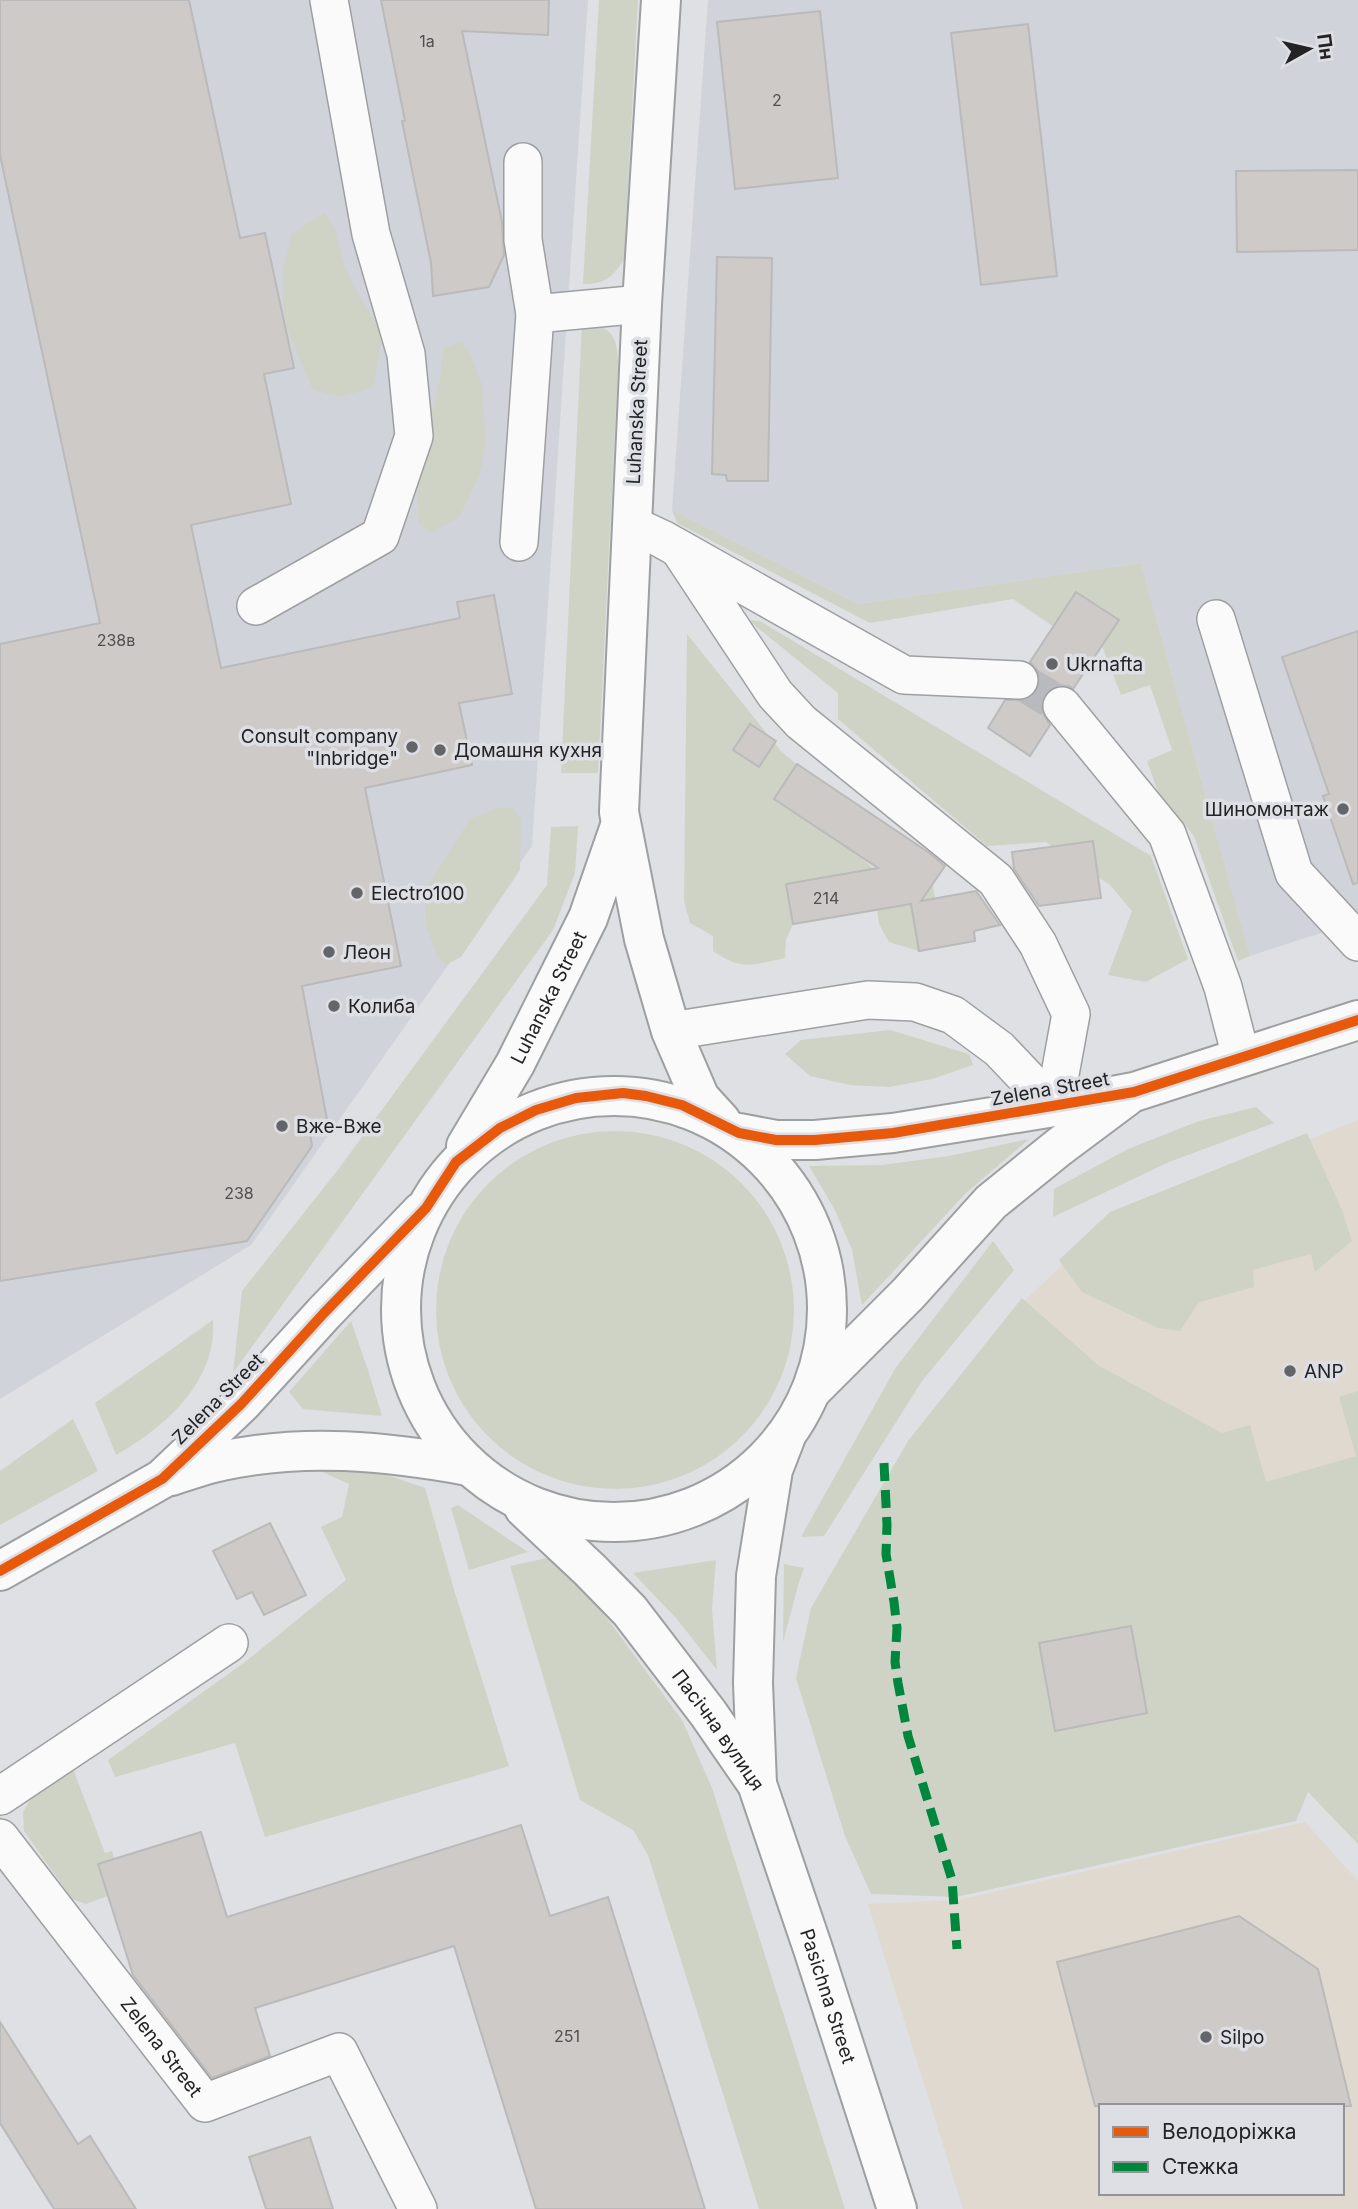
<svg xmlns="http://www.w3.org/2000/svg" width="1358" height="2209" font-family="Inter,sans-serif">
	<rect width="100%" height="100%" fill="#dee0e3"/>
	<!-- commercial -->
	<g fill="#e0d9d0" fill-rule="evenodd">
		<path d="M1358,1120V1463L1269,1489L1051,1379L1022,1303L1112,1218Z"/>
		<path d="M1305,1822L1358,1881V2209H963L868,1904L958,1900ZM1101,2106H1342V2193H1101Z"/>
	</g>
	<!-- built -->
	<g fill="#d0d3da">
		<path d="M0,0H588L532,846L251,1245L0,1399Z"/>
		<path d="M708,0H1358V921L1250,956L1141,563L859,604L672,510Z"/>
	</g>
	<!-- green -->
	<g fill="#ced3c6">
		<path d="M599,0H638L624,260C611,278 606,284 583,284Z"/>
		<path d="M324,213L335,228L344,265L355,288L382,334L374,386L342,397L313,390L284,321L283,271L291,234Z"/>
		<path d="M582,322C613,326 618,338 618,367L598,773H561Z"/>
		<path d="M460,342L470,353L482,385L486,442L479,475L460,516L432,533L419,525L417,494L422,451L440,379L443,348Z"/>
		<path d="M672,510L859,604L1141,563L1250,956L1238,961L1194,836L1158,792L1147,761L1172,750L1150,685L1121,695L1102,646L1118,620L1076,592L1054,627L1013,599L870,623L677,523Z"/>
		<path d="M748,620L760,621L1151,856L1188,959L1146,982L1108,975L1132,911L1110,885L1046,842L987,846L838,719V693Z"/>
		<path d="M687,634L780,750L871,830L857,854L873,868L896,863L930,872L938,912L937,934L922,952L889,942L879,924L877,910L830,896L821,878L787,884L793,924L786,940L785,958C752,965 742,971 713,951V936L690,923L684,901Z"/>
		<path d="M496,808H513L521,820L520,870L461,957L447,964L437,957L426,925L425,890L470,819Z"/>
		<path d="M578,826L575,873L553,930L233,1373L242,1291L337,1171L547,885L551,827Z"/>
		<path d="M890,1030L969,1054L973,1065L932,1079L889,1087L850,1085L810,1076L785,1054L801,1040Z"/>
		<path d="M1256,1107L1274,1123L1169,1162L1053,1217L1054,1189L1128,1149L1199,1121Z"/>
		<circle cx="615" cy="1310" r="179"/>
		<path d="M1307,1133L1342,1210L1352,1241L1315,1272L1311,1254L1253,1270L1254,1287L1199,1302L1180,1331L1158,1328L1082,1292L1059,1260L1110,1212Z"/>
		<path d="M1029,1139L966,1193L862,1305L852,1250L835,1210L809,1166L882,1165L949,1156Z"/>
		<path d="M993,1241L1014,1270L922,1381L824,1536L801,1537L895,1369Z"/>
		<path d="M1022,1298L1098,1365L1222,1433L1250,1425L1266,1482L1356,1456L1339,1397L1358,1391V1844L1308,1792L1296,1821L956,1897L871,1894L845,1836L796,1678L811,1608L908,1441Z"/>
		<path d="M213,1320C217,1382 165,1427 116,1455L95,1403Z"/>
		<path d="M351,1321L368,1370L382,1416L303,1409L289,1392Z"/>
		<path d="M73,1419L98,1471L0,1525V1471Z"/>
		<path d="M319,1462L353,1463L425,1488L455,1593L509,1766L265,1837L235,1743L115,1777L108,1760L245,1662L346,1580L321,1527L342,1517L349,1484L320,1471Z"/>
		<path d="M458,1505L528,1552L469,1570L451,1508Z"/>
		<path d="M547,1558L586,1593L609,1621L682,1720L712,1788L845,2209H759L648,1855L633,1830L580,1800L510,1566Z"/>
		<path d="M716,1560L712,1609L717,1670L676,1618L633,1573Z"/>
		<path d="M784,1564L804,1568L799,1582L783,1642Z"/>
		<path d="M73,1769L105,1853L112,1851L124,1890L86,1904L72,1899L24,1831L23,1812L32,1797Z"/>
	</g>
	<!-- building -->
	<g fill="#cecac7" stroke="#bababb" stroke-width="2">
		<path d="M0,0H189L240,238L265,233L294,368L264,374L291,504L191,525L221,668L460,618L457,602L494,595L512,694L459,703L472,765L365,788L401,966L302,986L328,1125L309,1128L312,1146L247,1241L0,1281V644L100,623L0,155Z"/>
		<path d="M381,0H549L548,35L462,31L502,222L504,255L489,287L433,296L431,263L402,121H405Z"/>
		<path d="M820,11L838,178L735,189L717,22Z"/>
		<path d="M1028,24L1057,276L981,285L951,33Z"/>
		<path d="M1358,170V250L1237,252L1236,171Z"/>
		<path d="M717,257L772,258L768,481H727L726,475L712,474Z"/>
		<path d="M1076,592L1119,620L1073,689L1069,686L1058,685L1049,689L1043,698L1041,710L1050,725L1030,756L988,728L1005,700L1028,699L1036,692L1040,680L1037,670L1030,662Z"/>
		<path d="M1358,631V883L1353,884L1323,796L1329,794L1282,657Z"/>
		<path d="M750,724L776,741L759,767L733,750Z"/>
		<path d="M797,764L928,852L945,866L921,901L976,891L1000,925L974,931L975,941L919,951L911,904L793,924L786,884L878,868L774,799Z"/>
		<path d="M1093,841L1101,898L1039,906L1014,869L1012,852Z"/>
		<path d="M270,1523L306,1595L264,1615L252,1592L237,1599L213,1551Z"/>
		<path d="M1131,1626L1147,1713L1055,1731L1039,1643Z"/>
		<path d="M521,1825L550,1916L608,1897L705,2209H536L454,1946L255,2008L270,2056L212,2078L133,1975L98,1864L201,1832L227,1917Z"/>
		<path d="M1239,1916L1318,1969L1351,2106H1095L1057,1962Z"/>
		<path d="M0,2022L78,2144L90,2136L136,2209H54L0,2123Z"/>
		<path d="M310,2137L333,2209H266L249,2157Z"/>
	</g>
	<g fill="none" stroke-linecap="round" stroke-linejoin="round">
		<!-- minor-tunnel -->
		<path stroke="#b9babd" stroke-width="37" stroke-dasharray="37 18" stroke-linecap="butt" d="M1019,680L1062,706"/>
		<defs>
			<g id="minor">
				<path d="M523,162V240L535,314"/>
				<path d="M632,525L662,539L904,675L1019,680"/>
				<path d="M519,542L535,314L642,304"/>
				<path d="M679,549L775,694L801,722L996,880L1038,944L1071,1014L1054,1107"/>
				<path d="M256,606L380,536L414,436L406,354L371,234L329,0"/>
				<path d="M1216,619L1294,873L1358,942"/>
				<path d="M1062,706L1167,834L1223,987L1241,1057"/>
				<path d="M671,1031L868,1000L915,1002L953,1015L999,1049L1054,1107"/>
				<path d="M0,1796L229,1643"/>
				<path id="s1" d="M0,1838L205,2103L339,2052L418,2209"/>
			</g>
			<g id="major">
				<path d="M661,0L642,304L619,812L644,939L671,1031L700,1098L721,1121"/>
				<circle cx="614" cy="1309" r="213"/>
				<path d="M739,1133L776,1140H815L893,1133L1054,1107L1134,1092L1358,1020"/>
				<path id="s2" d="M466,1146L515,1064L588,918L620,826"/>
				<path d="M812,1390L908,1294L991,1202L1059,1147L1126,1097"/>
				<path d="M171,1476C188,1471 205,1464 222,1461C304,1443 386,1451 468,1466"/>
				<path id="s3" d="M524,1508L590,1570L630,1611L708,1713L757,1784L813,1949L897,2209"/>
				<path d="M0,1571L162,1479L242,1403L324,1313L421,1212"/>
				<path d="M757,1784L753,1683L756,1576L773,1470L785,1439"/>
			</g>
		</defs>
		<!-- minor casing -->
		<use href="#minor" stroke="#9e9fa1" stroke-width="40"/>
		<!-- major casing -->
		<use href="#major" stroke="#9e9fa1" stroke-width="42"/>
		<!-- minor -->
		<use href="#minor" stroke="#fafafb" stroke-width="37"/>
		<!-- major -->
		<use href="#major" stroke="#fafafb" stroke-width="38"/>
		<!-- quiet -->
		<path stroke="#00873e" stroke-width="9" stroke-dasharray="18 9" stroke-linecap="butt" d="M884,1463L887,1525L886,1554L894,1602L897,1628L895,1662L898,1683L908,1736L952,1880L957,1949"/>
		<defs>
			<path id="cycleway" d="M0,1571L162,1479L242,1403L324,1313L426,1208L456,1162L500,1128L536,1110L576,1098L623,1093L646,1096L682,1105L739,1133L776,1140H815L893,1133L1134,1092L1358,1020"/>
		</defs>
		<!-- cycleway casing -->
		<use href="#cycleway" stroke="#dddfe4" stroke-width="15"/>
		<!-- cycleway -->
		<use href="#cycleway" stroke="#e8590c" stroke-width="10"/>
	</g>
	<!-- markers -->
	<g fill="#646568" stroke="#dddfe4" stroke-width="2.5">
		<circle cx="1052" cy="664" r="7"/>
		<circle cx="412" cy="747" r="7"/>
		<circle cx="440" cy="750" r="7"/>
		<circle cx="1343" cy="809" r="7"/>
		<circle cx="357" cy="893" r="7"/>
		<circle cx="329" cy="952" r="7"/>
		<circle cx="334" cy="1006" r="7"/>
		<circle cx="282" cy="1126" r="7"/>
		<circle cx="1290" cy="1371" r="7"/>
		<circle cx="1206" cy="2037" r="7"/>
	</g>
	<g text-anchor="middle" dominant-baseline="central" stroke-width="7" stroke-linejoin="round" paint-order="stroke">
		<!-- number labels -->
		<g font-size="16" fill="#504e4f">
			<text x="427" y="41">1а</text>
			<text x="777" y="100">2</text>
			<text x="116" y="640">238в</text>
			<text x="826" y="898">214</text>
			<text x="239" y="1193">238</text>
			<text x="567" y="2036">251</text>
		</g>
		<!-- street labels -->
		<g font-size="19" fill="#232325" stroke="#dddfe4">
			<text transform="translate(637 412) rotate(-87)">Luhanska Street</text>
			<text stroke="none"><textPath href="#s2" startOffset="170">Luhanska Street</textPath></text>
			<text transform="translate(1050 1089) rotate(-10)">Zelena Street</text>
			<text transform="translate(218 1399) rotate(-45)">Zelena Street</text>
			<text stroke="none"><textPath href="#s3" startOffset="296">Пасічна вулиця</textPath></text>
			<text stroke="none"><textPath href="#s3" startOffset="586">Pasichna Street</textPath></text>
			<text stroke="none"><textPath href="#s1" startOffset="264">Zelena Street</textPath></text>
		</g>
		<!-- poi labels -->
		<g font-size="19" fill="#232325" stroke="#dddfe4" text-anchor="start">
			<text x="1066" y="664">Ukrnafta</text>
			<text x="398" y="736" text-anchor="end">Consult company<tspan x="398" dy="22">"Inbridge"</tspan></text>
			<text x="454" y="750">Домашня кухня</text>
			<text x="1329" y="809" text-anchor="end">Шиномонтаж</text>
			<text x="371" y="893">Electro100</text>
			<text x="343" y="952">Леон</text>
			<text x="348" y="1006">Колиба</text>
			<text x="296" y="1126">Вже-Вже</text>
			<text x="1304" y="1371">ANP</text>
			<text x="1220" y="2037">Silpo</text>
		</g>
	</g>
	<!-- legend -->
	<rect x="1099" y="2104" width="245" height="91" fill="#dddfe4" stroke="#939498" stroke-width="2"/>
	<rect x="1113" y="2127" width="35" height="10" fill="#e8590c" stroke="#939498" stroke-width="2"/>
	<text x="1162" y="2139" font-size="21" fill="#232325">Велодоріжка</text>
	<rect x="1113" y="2162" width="35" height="10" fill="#00873e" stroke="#939498" stroke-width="2"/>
	<text x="1162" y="2174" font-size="21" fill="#232325">Стежка</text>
	<!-- north arrow -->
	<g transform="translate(1309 49) rotate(82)" stroke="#dddfe4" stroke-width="5" paint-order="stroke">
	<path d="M0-5L12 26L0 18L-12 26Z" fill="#232325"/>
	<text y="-10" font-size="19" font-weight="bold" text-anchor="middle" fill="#232325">Пн</text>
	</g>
</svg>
